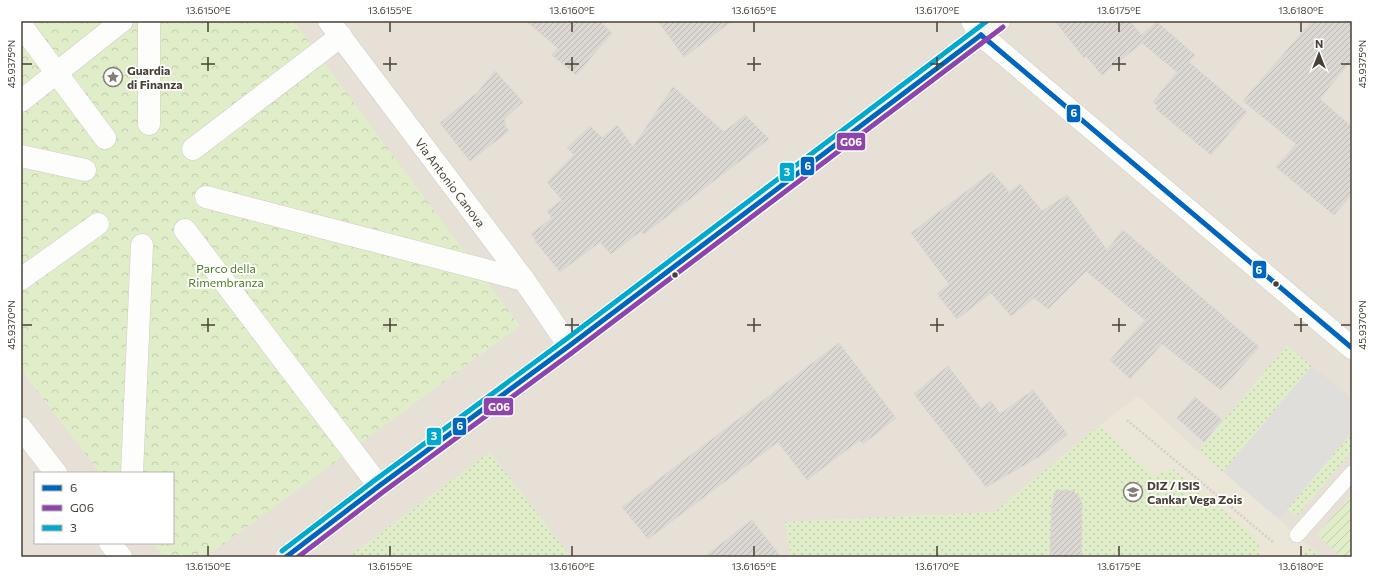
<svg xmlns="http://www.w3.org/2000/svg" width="1373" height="578" font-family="Commissioner,sans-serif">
	<defs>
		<pattern id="grass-dots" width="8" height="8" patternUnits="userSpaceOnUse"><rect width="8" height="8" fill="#e0edc9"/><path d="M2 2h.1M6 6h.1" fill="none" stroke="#c2ccad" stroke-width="1.8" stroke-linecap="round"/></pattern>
		<pattern id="forest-crowns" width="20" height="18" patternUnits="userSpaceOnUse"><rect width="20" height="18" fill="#e0edc9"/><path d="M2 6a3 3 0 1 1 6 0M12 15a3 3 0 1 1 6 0" fill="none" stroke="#c2ccad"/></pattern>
		<pattern id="garden-furrows" width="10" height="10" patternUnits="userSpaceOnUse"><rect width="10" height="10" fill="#e0edc9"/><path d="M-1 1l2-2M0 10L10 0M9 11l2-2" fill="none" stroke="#c2ccad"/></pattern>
		<pattern id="building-hatch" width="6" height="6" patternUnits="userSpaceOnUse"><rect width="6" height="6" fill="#dbd8d3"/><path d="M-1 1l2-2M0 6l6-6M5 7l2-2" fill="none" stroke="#bdbab6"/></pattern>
	</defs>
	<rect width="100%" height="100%" fill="#f1efea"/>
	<!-- residential -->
	<path fill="#e6e0d7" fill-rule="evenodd" d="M21,21H1352V557H21ZM35,473H173V543H35Z"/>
	<!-- education -->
	<path fill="#ece6d9" d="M1138,396L1198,451L1279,519L1321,557H790L791,556L785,522L994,512L1099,426Z"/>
	<!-- grass -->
	<g fill="url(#grass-dots)">
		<path d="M1287,345L1312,366L1223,472L1198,451Z"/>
		<path d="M1099,426L1155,476L1172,468L1256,537L1259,547V557H1081L1082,504L1079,497L1073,491L1050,557H790L791,556L785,522L994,512Z"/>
		<path d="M1352,432V451L1297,516L1287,509Z"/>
		<path d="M490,452L571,557H348Z"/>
		<path d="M1309,546L1321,557H1302Z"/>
	</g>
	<!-- forest -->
	<path fill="url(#forest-crowns)" d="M21,21H293L520,326L206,557H164L153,543H173V473H100L21,370Z"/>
	<!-- garden -->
	<path fill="url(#garden-furrows)" d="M1352,494V557H1342L1317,535Z"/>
	<!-- parking -->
	<path fill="#e0deda" d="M1312,366L1352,399V432L1279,519L1223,472Z"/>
	<!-- building -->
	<g fill="url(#building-hatch)" stroke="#dad6d0">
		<path d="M526,21H599L612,33L576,75L552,55L558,48Z"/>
		<path d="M658,21H732L684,57Z"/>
		<path d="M1055,21H1130L1141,35L1157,22L1195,55L1189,62L1247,112L1211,155L1156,109L1158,106L1153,102L1177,72L1142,43L1102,75L1086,56L1084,58Z"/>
		<path d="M1312,21H1352V59L1320,99L1352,127V194L1334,215L1276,167L1296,144L1243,101Z"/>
		<path d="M495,71L523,102L504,119L506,122L504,124L509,131L470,161L440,123L478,92Z"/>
		<path d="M673,87L724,132L745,115L769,139L644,234L641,231L611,254L600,242L560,272L535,241L536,240L531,234L552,218L547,211L562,200L547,182L574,155L567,148L590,126L602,138L617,125L633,147Z"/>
		<path d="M992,172L1009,192L1020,184L1042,211L1067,195L1107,250L1123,230L1259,347L1221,390L1162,344L1130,379L1110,360L1145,320L1086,271L1048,309L1034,298L1011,316L991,293L957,319L937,294L949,284L911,233Z"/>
		<path d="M839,343L896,418L863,444L860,440L807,480L778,442L648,539L622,507Z"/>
		<path d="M948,366L981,409L991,401L1000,414L1033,390L1067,434L1042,455L986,487L914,394Z"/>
		<path d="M1195,397L1222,420L1204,442L1177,418Z"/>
		<path d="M1056,490L1073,491L1079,497L1082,504L1081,557H1050L1052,504Z"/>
		<path d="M752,520L781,557H704Z"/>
	</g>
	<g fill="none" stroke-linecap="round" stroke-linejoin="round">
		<defs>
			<path id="lane" d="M1297,535L1352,473"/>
			<g id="street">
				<path d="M149,21V124"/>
				<path id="s1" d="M329,21L524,280L569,346"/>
				<path d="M972,21L981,35L1352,348"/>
				<path d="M21,25L105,138"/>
				<path d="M21,101L122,21"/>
				<path d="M193,149L341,36"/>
				<path d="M21,156L85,170"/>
				<path d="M206,197L524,280"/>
				<path d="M185,230L379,486"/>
				<path d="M21,279L98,224"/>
				<path d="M21,428L56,473"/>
				<path d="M132,473L142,245"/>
				<path d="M110,543L121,557"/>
			</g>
			<path id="secondary" d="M286,557L379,486L569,346L999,21"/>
		</defs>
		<!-- lane casing -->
		<use href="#lane" stroke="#cfcdc8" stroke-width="16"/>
		<!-- street casing -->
		<use href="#street" stroke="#cfcdc8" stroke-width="23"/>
		<!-- secondary casing -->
		<use href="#secondary" stroke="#d1ccc1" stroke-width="23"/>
		<!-- path -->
		<path stroke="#d1cfca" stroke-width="2.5" stroke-dasharray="2 2" stroke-linecap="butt" d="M1127,420L1274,543"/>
		<!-- lane -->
		<use href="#lane" stroke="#fdfdfc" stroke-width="15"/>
		<!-- street -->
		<use href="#street" stroke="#fdfdfc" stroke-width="22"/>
		<!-- secondary -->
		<use href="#secondary" stroke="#f7f4ef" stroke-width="22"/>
		<defs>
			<g id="bus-1">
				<path d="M981,35L1352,348"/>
				<path d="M286,557L379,486L569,346L981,35"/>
			</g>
			<path id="bus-2" d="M298,557L383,492L573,352L1003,27"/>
			<path id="bus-3" d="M282,551L375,480L565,340L987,21"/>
		</defs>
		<!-- bus-1 casing -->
		<use href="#bus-1" stroke="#fff" stroke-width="8"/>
		<!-- bus-2 casing -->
		<use href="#bus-2" stroke="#fff" stroke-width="8"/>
		<!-- bus-3 casing -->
		<use href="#bus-3" stroke="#fff" stroke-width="8"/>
		<!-- bus-1 -->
		<use href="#bus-1" stroke="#0065bd" stroke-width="5"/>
		<!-- bus-2 -->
		<use href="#bus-2" stroke="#8e44ad" stroke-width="5"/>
		<!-- bus-3 -->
		<use href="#bus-3" stroke="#00a9ce" stroke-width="5"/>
	</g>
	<!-- ticks -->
	<path fill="none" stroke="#484036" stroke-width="1.5" d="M208,22V32M390,22V32M572,22V32M754,22V32M937,22V32M1119,22V32M1301,22V32M208,57V71M390,57V71M572,57V71M754,57V71M937,57V71M1119,57V71M22,64H32M201,64H215M383,64H397M565,64H579M747,64H761M930,64H944M1112,64H1126M1341,64H1351M208,318V332M390,318V332M572,318V332M754,318V332M937,318V332M1119,318V332M1301,318V332M22,325H32M201,325H215M383,325H397M565,325H579M747,325H761M930,325H944M1112,325H1126M1294,325H1308M1341,325H1351M208,546V556M390,546V556M572,546V556M754,546V556M937,546V556M1119,546V556M1301,546V556"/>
	<!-- icons -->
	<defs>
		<symbol id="sight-ring" viewBox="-11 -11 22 22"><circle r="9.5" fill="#fff" stroke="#837d75" stroke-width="1.5"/><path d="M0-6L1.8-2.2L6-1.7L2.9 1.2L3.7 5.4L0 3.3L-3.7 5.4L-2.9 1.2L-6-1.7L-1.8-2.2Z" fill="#837d75"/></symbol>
		<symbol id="school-ring" viewBox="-11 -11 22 22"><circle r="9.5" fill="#fff" stroke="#837d75" stroke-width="1.5"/><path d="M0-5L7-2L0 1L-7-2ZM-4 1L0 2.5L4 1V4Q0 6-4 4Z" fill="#837d75"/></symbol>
	</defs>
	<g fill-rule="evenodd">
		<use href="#sight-ring" x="102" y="66" width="22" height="22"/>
		<use href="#school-ring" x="1122" y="481" width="22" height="22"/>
	</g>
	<!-- markers -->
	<g fill="#484036" stroke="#fff" stroke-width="1.5">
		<circle cx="675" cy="275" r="3.5"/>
		<circle cx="1276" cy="284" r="3.5"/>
	</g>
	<g text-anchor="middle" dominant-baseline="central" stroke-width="3.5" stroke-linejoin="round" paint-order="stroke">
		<!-- poi labels -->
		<g font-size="12" font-weight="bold" fill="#484036" stroke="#fff" text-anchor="start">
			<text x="127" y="70">Guardia<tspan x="127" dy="14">di Finanza</tspan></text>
			<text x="1147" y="485">DIZ / ISIS<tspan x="1147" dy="14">Cankar Vega Zois</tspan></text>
		</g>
		<!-- street labels -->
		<g font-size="12" fill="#484036" stroke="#fff">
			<text stroke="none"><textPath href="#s1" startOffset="202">Via Antonio Canova</textPath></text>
		</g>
		<!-- park labels -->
		<g font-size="12" fill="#4b7e25" stroke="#fff">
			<text x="226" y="268">Parco della<tspan x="226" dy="14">Rimembranza</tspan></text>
		</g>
	</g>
	<g stroke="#fff" stroke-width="1.5">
		<rect x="1066" y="104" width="15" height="19" rx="4" fill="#0065bd"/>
		<rect x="836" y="132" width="30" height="19" rx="4" fill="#8e44ad"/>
		<rect x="800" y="156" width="15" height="20" rx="4" fill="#0065bd"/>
		<rect x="779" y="162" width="16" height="20" rx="4" fill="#00a9ce"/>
		<rect x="1252" y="260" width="15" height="19" rx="4" fill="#0065bd"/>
		<rect x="483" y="397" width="31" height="19" rx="4" fill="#8e44ad"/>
		<rect x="452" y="417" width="15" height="19" rx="4" fill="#0065bd"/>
		<rect x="426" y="427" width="16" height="19" rx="4" fill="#00a9ce"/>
	</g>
	<g font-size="11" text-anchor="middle" font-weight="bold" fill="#fff">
		<text x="1074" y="117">6</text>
		<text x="851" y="146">G06</text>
		<text x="808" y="170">6</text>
		<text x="787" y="176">3</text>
		<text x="1259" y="274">6</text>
		<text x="499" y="411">G06</text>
		<text x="460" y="430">6</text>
		<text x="434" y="440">3</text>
	</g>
	<!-- border -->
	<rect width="1373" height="578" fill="none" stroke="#ffffff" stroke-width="44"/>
	<!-- legend -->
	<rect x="34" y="472" width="140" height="72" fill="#ffffff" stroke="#b6b3af"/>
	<rect x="42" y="485" width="20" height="6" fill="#0065bd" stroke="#b6b3af"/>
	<text x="70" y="492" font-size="12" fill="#484036">6</text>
	<rect x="42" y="505" width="20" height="6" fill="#8e44ad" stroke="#b6b3af"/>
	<text x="70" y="512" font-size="12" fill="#484036">G06</text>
	<rect x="42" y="525" width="20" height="6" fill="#00a9ce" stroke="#b6b3af"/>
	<text x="70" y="532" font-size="12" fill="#484036">3</text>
	<!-- north arrow -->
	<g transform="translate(1319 54)" stroke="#ffffff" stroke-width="3" paint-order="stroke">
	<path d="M0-3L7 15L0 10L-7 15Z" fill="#484036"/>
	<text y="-6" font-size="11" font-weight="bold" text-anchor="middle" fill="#484036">N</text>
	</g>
	<rect x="22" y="22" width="1329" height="534" fill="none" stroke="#484036" stroke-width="1.5"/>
	<g font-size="10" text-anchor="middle" fill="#484036">
		<text x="208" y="14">13.6150°E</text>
		<text x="390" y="14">13.6155°E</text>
		<text x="572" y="14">13.6160°E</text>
		<text x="754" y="14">13.6165°E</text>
		<text x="937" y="14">13.6170°E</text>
		<text x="1119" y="14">13.6175°E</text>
		<text x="1301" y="14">13.6180°E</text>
		<text transform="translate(11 64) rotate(-90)" y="4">45.9375°N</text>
		<text transform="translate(1362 64) rotate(-90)" y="4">45.9375°N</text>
		<text transform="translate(11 325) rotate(-90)" y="4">45.9370°N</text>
		<text transform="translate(1362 325) rotate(-90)" y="4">45.9370°N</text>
		<text x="208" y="570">13.6150°E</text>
		<text x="390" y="570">13.6155°E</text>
		<text x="572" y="570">13.6160°E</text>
		<text x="754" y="570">13.6165°E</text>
		<text x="937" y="570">13.6170°E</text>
		<text x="1119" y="570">13.6175°E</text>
		<text x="1301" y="570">13.6180°E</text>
	</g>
</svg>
